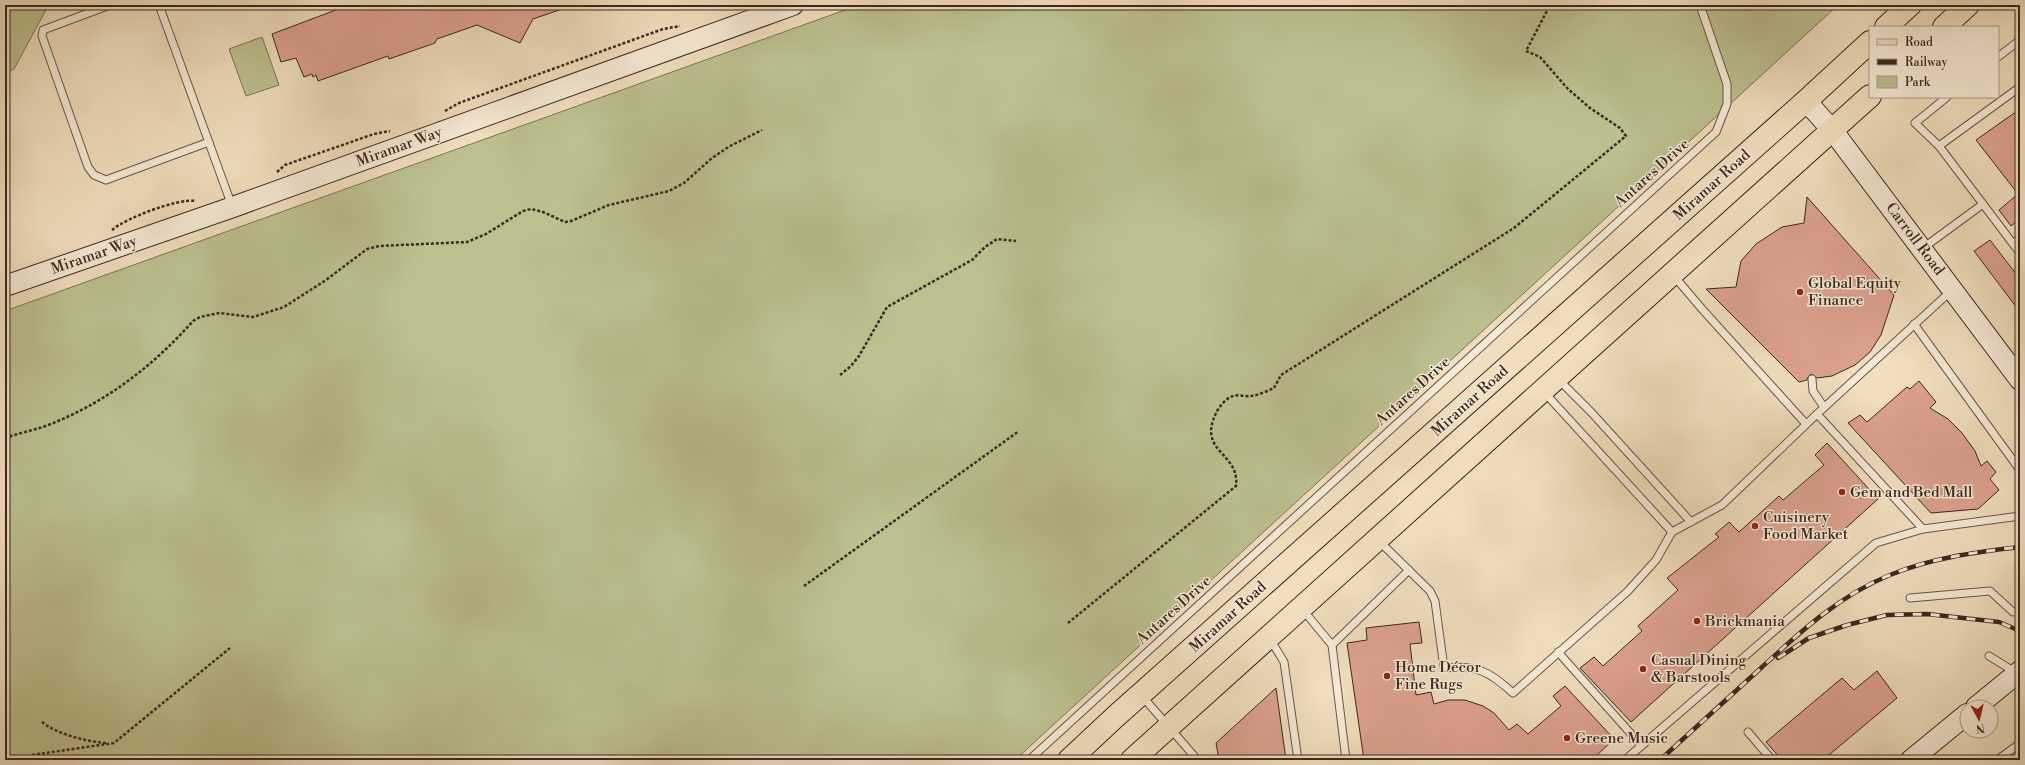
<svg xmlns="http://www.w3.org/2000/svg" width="2025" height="765" font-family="'Libre Bodoni',serif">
	<rect width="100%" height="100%" fill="#f0debe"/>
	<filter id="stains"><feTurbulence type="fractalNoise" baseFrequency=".005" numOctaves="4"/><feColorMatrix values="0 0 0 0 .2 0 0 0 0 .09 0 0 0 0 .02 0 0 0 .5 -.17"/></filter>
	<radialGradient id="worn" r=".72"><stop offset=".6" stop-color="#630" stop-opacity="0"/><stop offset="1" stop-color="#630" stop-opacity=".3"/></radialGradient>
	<!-- green -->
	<g fill="#bcc08f" stroke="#7b7457">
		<path d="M5,5H56L47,8L14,69L5,73Z"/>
		<path d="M859,5H1838L1015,760H5V311Z"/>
		<path d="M262,37L279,85L246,96L229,49Z"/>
	</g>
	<!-- building -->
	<g fill="#dca190" stroke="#3a281f">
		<path d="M349,5H567L568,7L533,19L520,43L477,25L437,39L435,43L389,59L388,56L318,81L316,75L313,77L312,74L304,77L296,58L281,62L272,34Z"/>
		<path d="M2020,109V219L2011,226L1999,210L2018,194L1976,140Z"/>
		<path d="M1807,197L1894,295L1881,335L1870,352L1855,365L1832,376L1817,378L1811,374L1808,377L1807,380L1799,382L1706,289L1736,287L1741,261L1756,244L1782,227L1804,223Z"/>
		<path d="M1990,240L2020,279V312L1974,251Z"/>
		<path d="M1919,381L1936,402L1930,408L1948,419L1962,433L1975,451L1981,466L1987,461L1996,472L1990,479L1999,490L1978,509L1931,513L1848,423L1860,415L1867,422L1907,387L1910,389Z"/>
		<path d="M1827,443L1878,499L1631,722L1580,668L1594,657L1603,666L1642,631L1638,626L1678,590L1667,578L1719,537L1715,534L1729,522L1739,532L1779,496L1783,500L1824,465L1815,455Z"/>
		<path d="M1419,622L1422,643L1410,644L1416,695L1431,692L1434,704L1448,700H1465L1483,706L1494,713L1509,730L1517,724L1528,734L1561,706L1553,696L1565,686L1614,739L1592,760H1364L1347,643L1367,640L1366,628Z"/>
		<path d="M1877,671L1897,698L1823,760H1782L1766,742L1842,678L1854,690Z"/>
		<path d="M1276,688L1286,760H1219L1216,743Z"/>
	</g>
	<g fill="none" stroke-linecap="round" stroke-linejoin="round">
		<defs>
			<g id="lane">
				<path d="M110,5L43,30L42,36L88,167L94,175L106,180L209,142"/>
				<path d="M159,5L232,206"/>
				<path d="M753,5L757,18"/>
				<path d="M1998,57L2020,40"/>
				<path d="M1947,97L1915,123L1939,146L2020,87"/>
				<path d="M1939,146L2020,253"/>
				<path d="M2013,244L2020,238"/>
				<path d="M1923,248L1983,204"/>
				<path d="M1674,276L1702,309L1806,424"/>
				<path d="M1914,324L2020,470"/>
				<path d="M1812,379L1813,391L1824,407"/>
				<path d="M1559,380L1591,412L1691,522"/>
				<path d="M1544,392L1672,532"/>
				<path d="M1817,414L1923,529"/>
				<path d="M1379,541L1430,591L1435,601L1444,668C1477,665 1489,671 1513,693L1628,591L1656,560L1672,532L1722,505L1817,414L1951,291"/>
				<path d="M1910,598L1990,591L2013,612L2020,611"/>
				<path d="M1303,610L1332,645"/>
				<path d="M1270,639L1284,662L1298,760"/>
				<path d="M1558,652L1641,745"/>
				<path d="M1989,656L2015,672"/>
				<path d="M1142,696L1195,757L1196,760"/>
				<path d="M1748,732L1772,760"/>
				<path d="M1029,760L1716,132L1727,104V84L1700,5"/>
				<path d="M1346,760L1332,645L1409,570"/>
				<path d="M1625,760L1876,543L1923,529L2020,516"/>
				<path d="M1997,760L2018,745L2020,760"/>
			</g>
			<g id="secondary">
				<path d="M1806,101L1833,131L2020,380"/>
				<path d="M5,286L233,207L793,5"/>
				<path d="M1976,707L2020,671"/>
				<path d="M1911,760L1967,714"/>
			</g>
			<g id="primary">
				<path d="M1886,27L1910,5"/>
				<path d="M1944,27L1968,5"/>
				<path d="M1069,760L1115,717L1806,101L1870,42"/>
				<path d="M1132,760L1870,96"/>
			</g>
		</defs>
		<!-- lane casing -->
		<use href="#lane" stroke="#685647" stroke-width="9"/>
		<!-- secondary casing -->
		<use href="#secondary" stroke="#3a281f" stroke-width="22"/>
		<!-- primary casing -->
		<use href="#primary" stroke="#3a281f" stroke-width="24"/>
		<!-- path -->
		<g stroke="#3a281f" stroke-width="2.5" stroke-dasharray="3 2" stroke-linecap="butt">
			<path d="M445,111L459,103L663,29L680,26"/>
			<path d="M277,172L285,165L374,134L390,131"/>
			<path d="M112,230C126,218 178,198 196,201"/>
			<path d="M840,375L851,366L859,356L887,307L972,260L985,247L997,239L1016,241"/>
			<path d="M5,438C22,432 41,429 58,421C110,399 155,364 193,321L200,317L219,313L253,317L284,307L326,280L367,249L379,246L467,242L486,234L523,211L531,209L543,212L565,222L571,221L609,205L669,191L684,183L712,158L730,146L762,130"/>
			<path d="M804,586L1019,431"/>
			<path d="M1068,623L1236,486C1240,452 1197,453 1216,413C1219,407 1226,398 1233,396C1238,394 1245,397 1251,396C1259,395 1267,391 1274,388L1281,375L1514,228L1626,136L1620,128L1590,108L1568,89L1540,57L1526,51L1550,5"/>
			<path d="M42,722C56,734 88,742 107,743"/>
			<path d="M32,755L114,743L230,648"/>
		</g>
		<!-- lane -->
		<use href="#lane" stroke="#f5ead5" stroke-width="7"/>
		<!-- secondary -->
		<use href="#secondary" stroke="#f5ead5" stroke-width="20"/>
		<!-- primary -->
		<use href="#primary" stroke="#f0debe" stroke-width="22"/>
		<defs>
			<g id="rail">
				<path d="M1778,658L1809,638L1847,625L1887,615L1927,614L1999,622L2020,631"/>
				<path d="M1660,760C1694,729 1727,699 1761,668C1800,632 1840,595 1890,575C1931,558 1976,552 2020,547"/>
			</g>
		</defs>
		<!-- rail casing -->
		<use href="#rail" stroke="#3a281f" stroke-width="4.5"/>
		<!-- rail -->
		<use href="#rail" stroke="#f5ead5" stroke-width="3" stroke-dasharray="9" stroke-linecap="butt"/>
	</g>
	<!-- markers -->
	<g fill="#8f2418" stroke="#f5ead5" stroke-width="1.5">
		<circle cx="1800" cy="292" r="4"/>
		<circle cx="1842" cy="492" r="4"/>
		<circle cx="1755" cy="526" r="4"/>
		<circle cx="1697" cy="621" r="4"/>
		<circle cx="1643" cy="669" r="4"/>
		<circle cx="1387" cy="676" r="4"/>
		<circle cx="1567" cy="738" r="4"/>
	</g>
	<g text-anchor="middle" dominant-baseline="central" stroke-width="3" stroke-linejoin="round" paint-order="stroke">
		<!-- street labels -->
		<g font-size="15" fill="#3a281f" stroke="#f5ead5">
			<text transform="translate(399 147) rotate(-20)">Miramar Way</text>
			<text transform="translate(1652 173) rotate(-42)">Antares Drive</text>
			<text transform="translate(1712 185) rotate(-42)">Miramar Road</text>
			<text transform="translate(1915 239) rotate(53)">Carroll Road</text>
			<text transform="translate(94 255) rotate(-19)">Miramar Way</text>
			<text transform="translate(1413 391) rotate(-42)">Antares Drive</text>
			<text transform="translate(1470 401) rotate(-42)">Miramar Road</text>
			<text transform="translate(1174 610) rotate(-42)">Antares Drive</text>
			<text transform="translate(1228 617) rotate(-42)">Miramar Road</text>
		</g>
		<!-- poi labels -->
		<g font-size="15" fill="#3a281f" stroke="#f5ead5" text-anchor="start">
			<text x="1808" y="283">Global Equity<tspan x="1808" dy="17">Finance</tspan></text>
			<text x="1850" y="492">Gem and Bed Mall</text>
			<text x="1763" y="517">Cuisinery<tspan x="1763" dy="17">Food Market</tspan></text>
			<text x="1705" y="621">Brickmania</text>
			<text x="1651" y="660">Casual Dining<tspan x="1651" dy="17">&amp; Barstools</tspan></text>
			<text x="1395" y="667">Home Décor<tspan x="1395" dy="17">Fine Rugs</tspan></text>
			<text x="1575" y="738">Greene Music</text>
		</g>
	</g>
	<!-- margin -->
	<rect width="2025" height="765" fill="none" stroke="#f0debe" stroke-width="20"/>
	<rect x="6" y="6" width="2013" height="753" fill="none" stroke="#3a281f" stroke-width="2"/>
	<rect x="10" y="10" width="2005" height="745" fill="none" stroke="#3a281f"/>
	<!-- legend -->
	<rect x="1869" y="26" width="130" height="72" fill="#f5ead5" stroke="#aa9c8c"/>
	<rect x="1877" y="39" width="20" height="6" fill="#f0debe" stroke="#aa9c8c"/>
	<text x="1905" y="46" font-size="12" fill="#3a281f">Road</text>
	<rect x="1877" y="59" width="20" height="6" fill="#3a281f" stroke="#aa9c8c"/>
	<text x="1905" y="66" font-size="12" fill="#3a281f">Railway</text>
	<rect x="1877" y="76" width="20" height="12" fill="#bcc08f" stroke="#aa9c8c"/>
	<text x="1905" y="86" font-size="12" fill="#3a281f">Park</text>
	<!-- north arrow -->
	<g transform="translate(1979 719) rotate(172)"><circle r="19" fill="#f5ead5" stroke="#aa9c8c"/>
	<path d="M0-3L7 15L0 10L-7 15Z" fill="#8f2418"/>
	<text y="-6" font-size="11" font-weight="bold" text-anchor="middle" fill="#3a281f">N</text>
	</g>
	<rect width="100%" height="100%" filter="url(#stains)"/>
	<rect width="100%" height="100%" fill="url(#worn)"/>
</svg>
